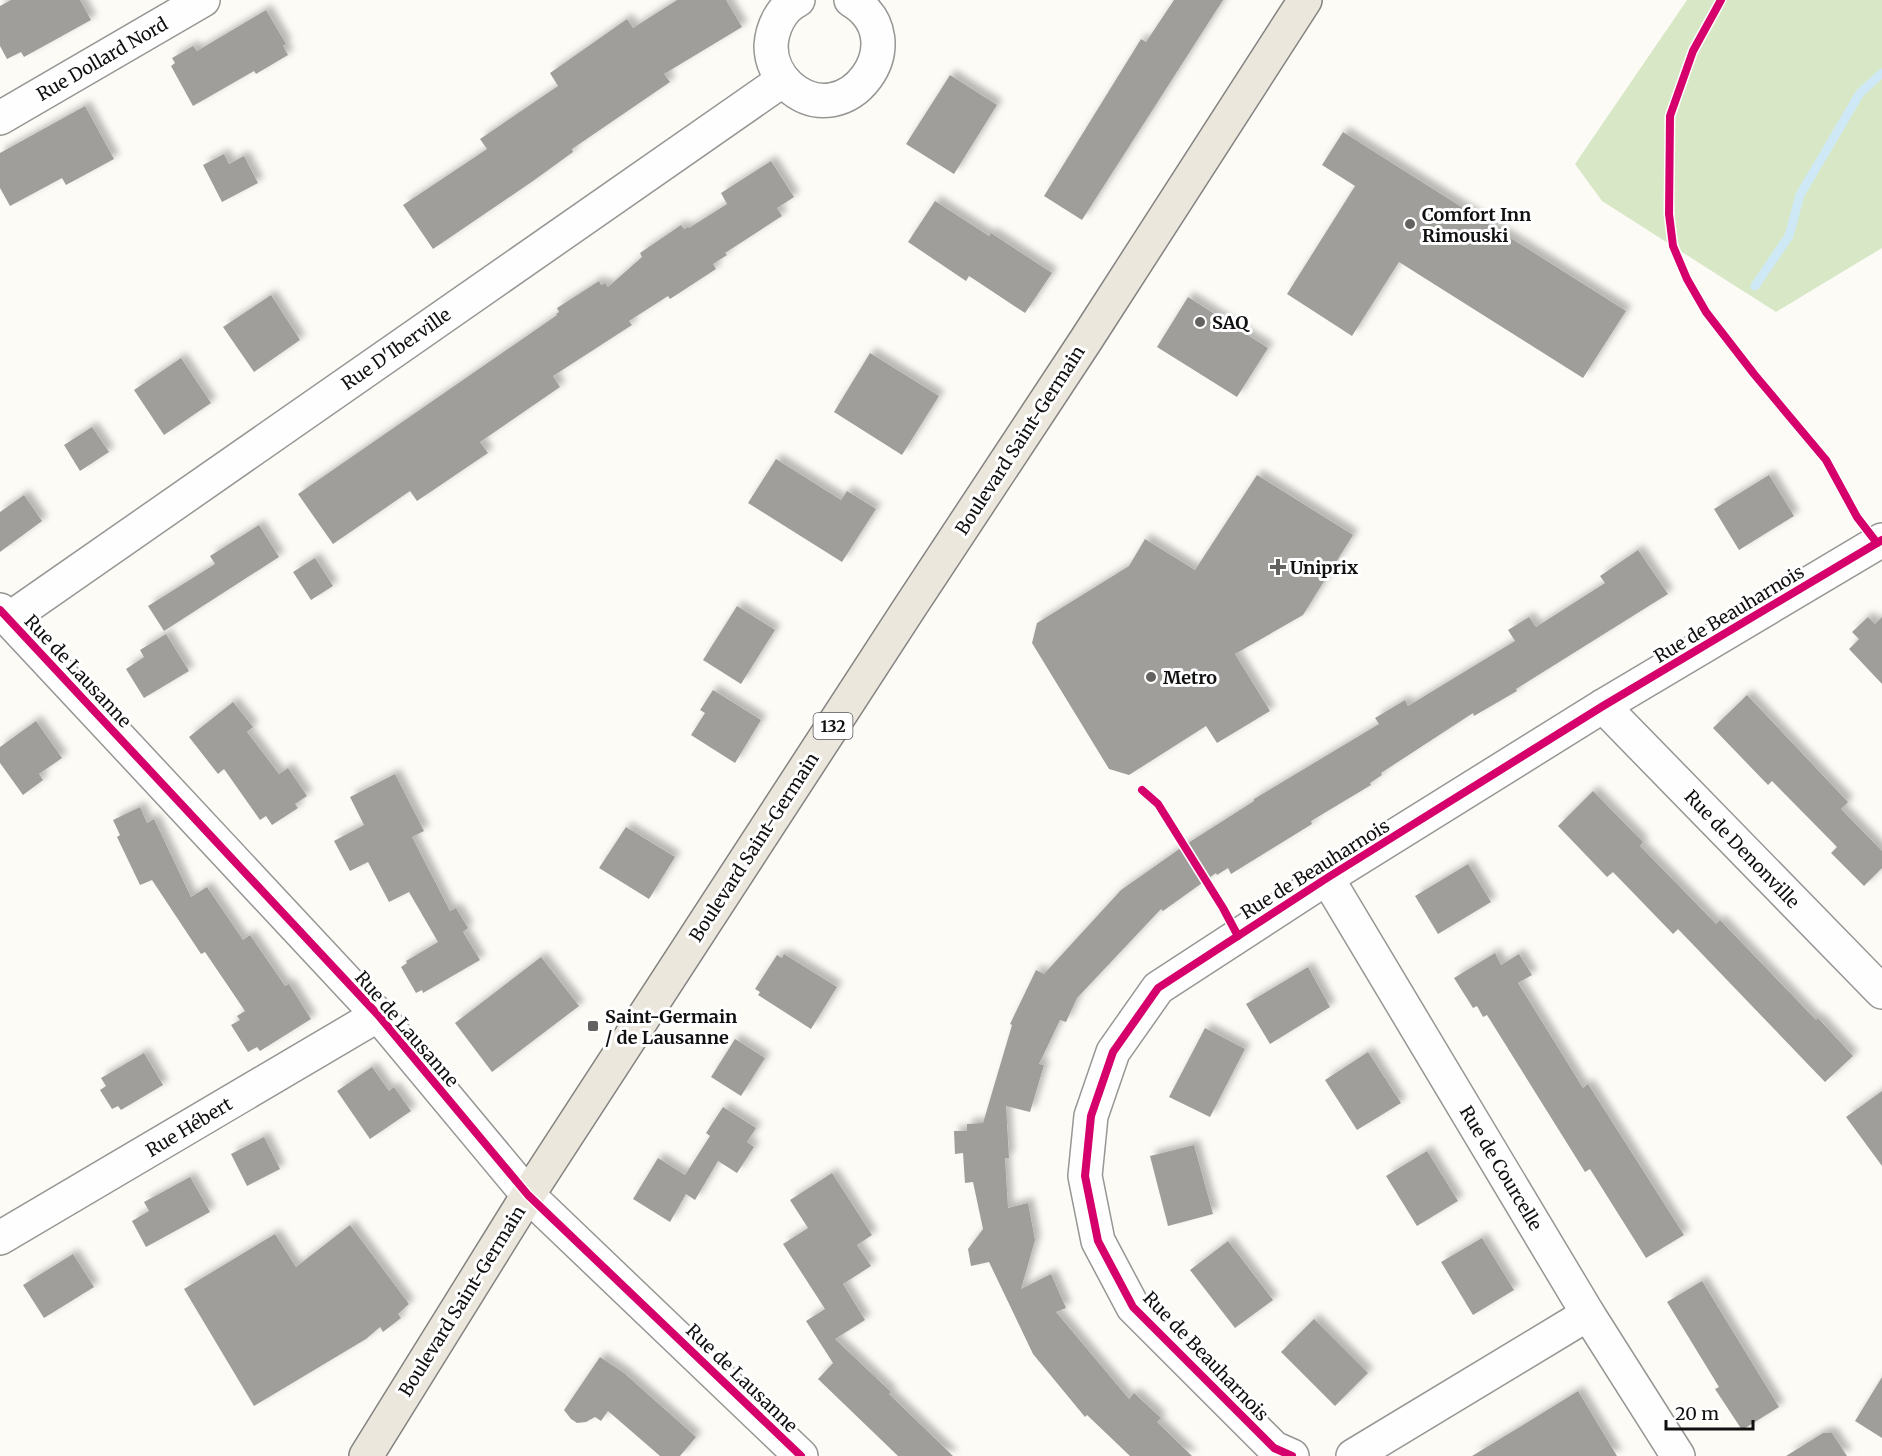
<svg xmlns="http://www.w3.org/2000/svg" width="1882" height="1456" font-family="Merriweather,serif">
	<defs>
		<filter id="shadow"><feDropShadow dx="5.5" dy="-5.5" stdDeviation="3" flood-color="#0004"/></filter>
	</defs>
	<rect width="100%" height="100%" fill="#fcfbf6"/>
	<!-- forest -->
	<path fill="#d8e8c6" d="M1687,0H1882V248L1776,312L1602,201L1575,164Z"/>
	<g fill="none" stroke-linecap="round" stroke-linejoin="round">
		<!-- stream -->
		<path stroke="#cee9f5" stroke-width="9" d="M1755,286L1789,236L1800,195L1860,93L1882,73"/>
	</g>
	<!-- building -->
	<g fill="#a09e9b" filter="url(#shadow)">
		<path d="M11,0H80L91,20L24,57L21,52L7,59L0,46V6Z"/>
		<path d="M677,0H726L742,27L664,74L670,82L572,149L573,152L533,181L433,249L403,205L487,149L480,139L558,86L550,73L627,19L633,28Z"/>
		<path d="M1174,0H1223L1082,220L1044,196L1141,39L1146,42Z"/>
		<path d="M266,10L286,44L283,46L288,55L256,74L254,71L193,106L171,66L175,63L172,58L193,46L197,51Z"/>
		<path d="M950,75L997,105L954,174L906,144Z"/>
		<path d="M85,106L114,159L66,185L62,178L10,206L0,188V153Z"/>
		<path d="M1343,132L1626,311L1583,378L1399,262L1352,336L1287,294L1355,186L1322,165Z"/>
		<path d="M224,154L229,164L244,156L258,183L222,202L203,165Z"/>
		<path d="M771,161L794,197L777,208L782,216L725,253L727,255L713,264L716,269L670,299L668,296L629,321L632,325L553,376L560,387L480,442L488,453L417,501L410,491L333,544L298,494L557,315L556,314L559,312L557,308L599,281L601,285L605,283L608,287L642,257L640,253L681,225L684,229L688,227L689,228L727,204L721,193Z"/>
		<path d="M935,201L989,236L991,233L1052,273L1025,313L969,276L966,281L908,242Z"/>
		<path d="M271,295L300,340L254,372L223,327Z"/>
		<path d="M1188,297L1268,348L1237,397L1157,347Z"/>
		<path d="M870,353L939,396L902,455L834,412Z"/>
		<path d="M181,358L211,403L164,435L134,390Z"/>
		<path d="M92,427L109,452L80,471L64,445Z"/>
		<path d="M776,459L841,500L847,491L876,509L842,562L748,503Z"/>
		<path d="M1257,475L1353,535L1303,615L1235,654L1270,711L1217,743L1206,726L1129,775L1109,769L1032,643L1037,623L1129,566L1145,539L1195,570Z"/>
		<path d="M1769,475L1794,516L1739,550L1714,509Z"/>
		<path d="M24,495L42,521L0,552V512Z"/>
		<path d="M259,525L279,557L164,631L148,606L215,564L210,556Z"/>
		<path d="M1638,550L1668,594L1516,689L1517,691L1474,716L1473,713L1381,773L1382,775L1370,783L1371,785L1311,821L1312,824L1231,874L1228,868L1217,875L1216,873L1163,911L1161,909L1077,998L1066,1022L1060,1020L1039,1064L1044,1065L1030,1112L1006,1106L1009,1158H1005L1008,1208L1028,1203L1035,1240L1021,1289L1051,1274L1066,1308L1056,1312L1129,1399L1134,1393L1161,1418L1157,1422L1192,1456H1130L1087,1415L1085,1417L1033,1354L989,1262L971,1266L968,1249L983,1229L973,1182L965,1183L963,1153L955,1154L954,1131H967V1124L983,1123L1012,1025L1010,1024L1036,970L1044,974L1121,890L1185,845L1254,801V799L1379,724L1375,718L1405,700L1408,706L1515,641L1508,630L1529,617L1536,627L1605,583L1600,576Z"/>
		<path d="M315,558L333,586L311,600L293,572Z"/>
		<path d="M737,606L775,630L741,684L703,660Z"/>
		<path d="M1868,617L1875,624L1882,617V684L1849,649L1859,639L1852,632Z"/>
		<path d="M166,634L189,671L144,698L126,669L144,657L140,650Z"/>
		<path d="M713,690L761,720L735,763L691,735L705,713L700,710Z"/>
		<path d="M1747,695L1848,802L1841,809L1882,851V868L1864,886L1831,853L1837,847L1772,781L1768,785L1713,728Z"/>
		<path d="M233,702L253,727L247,732L279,774L288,768L307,796L295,804L298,808L272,825L266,816L260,820L224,769L218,774L189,737Z"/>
		<path d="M36,721L62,758L39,774L43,780L23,795L0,763V747Z"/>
		<path d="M395,774L424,831L412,837L450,911L456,908L468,928L463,932L480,960L423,993L422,990L416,993L401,967L407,963L406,961L438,942L409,892L389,902L368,862L350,871L334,841L364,825L350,797Z"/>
		<path d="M1593,791L1643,842L1640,846L1716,924L1720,920L1816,1020L1818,1018L1853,1056L1825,1082L1678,929L1673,934L1613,872L1607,877L1558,826Z"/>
		<path d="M140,807L147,823L154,819L191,897L207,887L243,940L250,935L285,986L289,984L311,1019L260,1051L257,1047L248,1052L231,1025L240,1020L237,1016L245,1011L205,952L201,954L152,880L140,885L117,837L120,835L113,820Z"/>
		<path d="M626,827L675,857L649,899L599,868Z"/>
		<path d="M1468,864L1491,902L1438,934L1415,896Z"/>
		<path d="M1495,953L1501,965L1519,954L1532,975L1518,983L1583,1088L1588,1084L1684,1235L1646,1258L1590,1169L1585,1172L1487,1015L1483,1017L1477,1006L1473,1008L1454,978Z"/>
		<path d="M784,954L837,987L811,1029L758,995L760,992L755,989L777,955L782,958Z"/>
		<path d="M541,957L579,1006L492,1072L455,1023Z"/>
		<path d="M1308,967L1330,1007L1270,1044L1246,1004Z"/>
		<path d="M1205,1028L1245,1049L1210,1117L1169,1097Z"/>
		<path d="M735,1039L765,1058L741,1096L711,1077Z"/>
		<path d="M1368,1052L1401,1103L1357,1130L1325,1080Z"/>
		<path d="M144,1053L163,1085L121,1110L118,1106L112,1109L100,1090L106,1086L101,1078Z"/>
		<path d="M372,1067L389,1091L394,1087L411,1111L370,1139L337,1091Z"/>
		<path d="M1882,1091V1166L1846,1117Z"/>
		<path d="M723,1107L756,1128L747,1142L754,1147L737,1173L718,1161L695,1200L686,1194L670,1222L633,1199L658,1158L685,1175L710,1136L706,1133Z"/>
		<path d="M264,1137L280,1169L247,1186L231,1154Z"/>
		<path d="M1194,1145L1213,1214L1168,1226L1150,1156Z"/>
		<path d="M1427,1151L1458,1201L1417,1226L1386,1176Z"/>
		<path d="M832,1173L872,1235L857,1245L871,1266L843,1284L865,1320L835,1339L891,1392L889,1394L953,1456H898L818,1379L833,1363L806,1321L825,1309L783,1244L808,1228L790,1200Z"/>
		<path d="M190,1177L210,1212L146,1247L132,1221L149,1211L144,1202Z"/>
		<path d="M350,1225L409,1304L398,1314L401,1318L383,1332L380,1327L366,1339L254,1406L184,1289L275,1234L296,1267Z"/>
		<path d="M1482,1238L1514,1290L1473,1315L1441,1262Z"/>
		<path d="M1228,1241L1273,1300L1235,1328L1190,1270Z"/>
		<path d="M73,1254L94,1287L44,1318L23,1285Z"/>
		<path d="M1702,1281L1779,1407L1742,1430L1715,1389L1719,1387L1667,1302Z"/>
		<path d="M1314,1319L1368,1373L1335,1406L1281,1352Z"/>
		<path d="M600,1357L624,1373L696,1437L680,1456H660L608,1411L601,1421L595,1417L586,1422L577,1423L571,1419L564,1410Z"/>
		<path d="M1882,1377V1438L1855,1421Z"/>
		<path d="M1578,1391L1617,1456H1472L1523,1425Z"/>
		<path d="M1823,1433H1832L1847,1456H1786Z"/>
	</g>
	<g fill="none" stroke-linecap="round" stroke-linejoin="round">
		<defs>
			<g id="minor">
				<path d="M798,0C781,8 772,28 771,46C771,61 778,76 789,86C846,137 918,40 851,0"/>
				<path d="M0,118L203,0"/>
				<path d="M0,610L378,1015L528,1195L801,1456"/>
				<path d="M9,619L783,80"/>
				<path d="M1603,706L1882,992"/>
				<path d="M1327,878L1588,1314L1678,1456"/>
				<path d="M0,1238L378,1015"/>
				<path d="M1292,1456L1274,1448L1133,1307L1098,1241L1085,1176L1091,1116L1113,1052L1158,988L1327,878L1603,706L1882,540"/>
				<path d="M1353,1456L1588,1314"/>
			</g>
			<path id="major" d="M366,1456L528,1195L910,607L1086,340L1305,0"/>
		</defs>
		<!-- minor casing -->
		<use href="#minor" stroke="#969694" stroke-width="36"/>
		<!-- major casing -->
		<use href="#major" stroke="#848381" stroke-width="36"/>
		<!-- minor -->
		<use href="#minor" stroke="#fffefe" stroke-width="33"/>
		<!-- major -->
		<use href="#major" stroke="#ece7dc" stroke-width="33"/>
		<defs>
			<g id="cycleway">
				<path d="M1721,0L1693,51L1670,116L1669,214L1673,246L1687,279L1706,312L1754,374L1826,460L1857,517L1877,543"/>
				<path d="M0,610L378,1015L528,1195L801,1456"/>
				<path d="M1142,790L1158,804L1223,908L1238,936"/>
				<path d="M1292,1456L1274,1448L1133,1307L1098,1241L1085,1176L1091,1116L1113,1052L1158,988L1327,878L1603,706L1882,540"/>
			</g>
		</defs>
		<!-- cycleway casing -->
		<use href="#cycleway" stroke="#fff" stroke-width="11"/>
		<!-- cycleway -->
		<use href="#cycleway" stroke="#d6006c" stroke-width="8"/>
	</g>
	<!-- markers -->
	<g fill="#636260" stroke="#fff" stroke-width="2">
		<circle cx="1410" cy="224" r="6"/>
		<circle cx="1200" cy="322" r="6"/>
		<path d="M1275 558h6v6h6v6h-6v6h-6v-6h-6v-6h6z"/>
		<circle cx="1151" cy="677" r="6"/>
		<rect x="587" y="1020" width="12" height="12" rx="3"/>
	</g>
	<g text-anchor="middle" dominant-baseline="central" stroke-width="6" stroke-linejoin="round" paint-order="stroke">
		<!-- shield labels -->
		<rect fill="#fff" stroke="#585858" stroke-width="1.5" x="813.5" y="713" width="39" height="26" rx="4.5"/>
		<g font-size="16" font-weight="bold" fill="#101010">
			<text x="833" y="726">132</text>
		</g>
		<!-- street labels -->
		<g font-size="18" fill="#101010" stroke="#fff">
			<text transform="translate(102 59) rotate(-30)">Rue Dollard Nord</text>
			<text transform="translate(396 349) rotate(-35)">Rue D'Iberville</text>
			<text transform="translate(1020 440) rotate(-57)">Boulevard Saint-Germain</text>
			<text transform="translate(1729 614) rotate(-31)">Rue de Beauharnois</text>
			<text transform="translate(78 671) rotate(47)">Rue de Lausanne</text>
			<text transform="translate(754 847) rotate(-57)">Boulevard Saint-Germain</text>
			<text transform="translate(1742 849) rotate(46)">Rue de Denonville</text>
			<text transform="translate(1315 869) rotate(-32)">Rue de Beauharnois</text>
			<text transform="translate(407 1029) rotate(49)">Rue de Lausanne</text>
			<text transform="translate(189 1127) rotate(-31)">Rue Hébert</text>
			<text transform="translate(1501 1168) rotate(59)">Rue de Courcelle</text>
			<text transform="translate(462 1301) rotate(-58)">Boulevard Saint-Germain</text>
			<text transform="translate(1206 1356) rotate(46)">Rue de Beauharnois</text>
			<text transform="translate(742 1378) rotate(44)">Rue de Lausanne</text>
		</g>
		<!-- poi labels -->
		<g font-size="18" font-weight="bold" fill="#101010" stroke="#fff" text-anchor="start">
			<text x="1422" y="214">Comfort Inn<tspan x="1422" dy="21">Rimouski</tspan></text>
			<text x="1212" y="322">SAQ</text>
			<text x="1290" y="567">Uniprix</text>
			<text x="1163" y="677">Metro</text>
			<text x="605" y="1016">Saint-Germain<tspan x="605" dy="21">/ de Lausanne</tspan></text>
		</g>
	</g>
	<!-- scale -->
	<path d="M1666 1420v9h87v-9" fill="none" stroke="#101010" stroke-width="3"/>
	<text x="1675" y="1420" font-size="18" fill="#101010" stroke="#ffffff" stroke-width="4.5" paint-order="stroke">20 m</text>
</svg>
